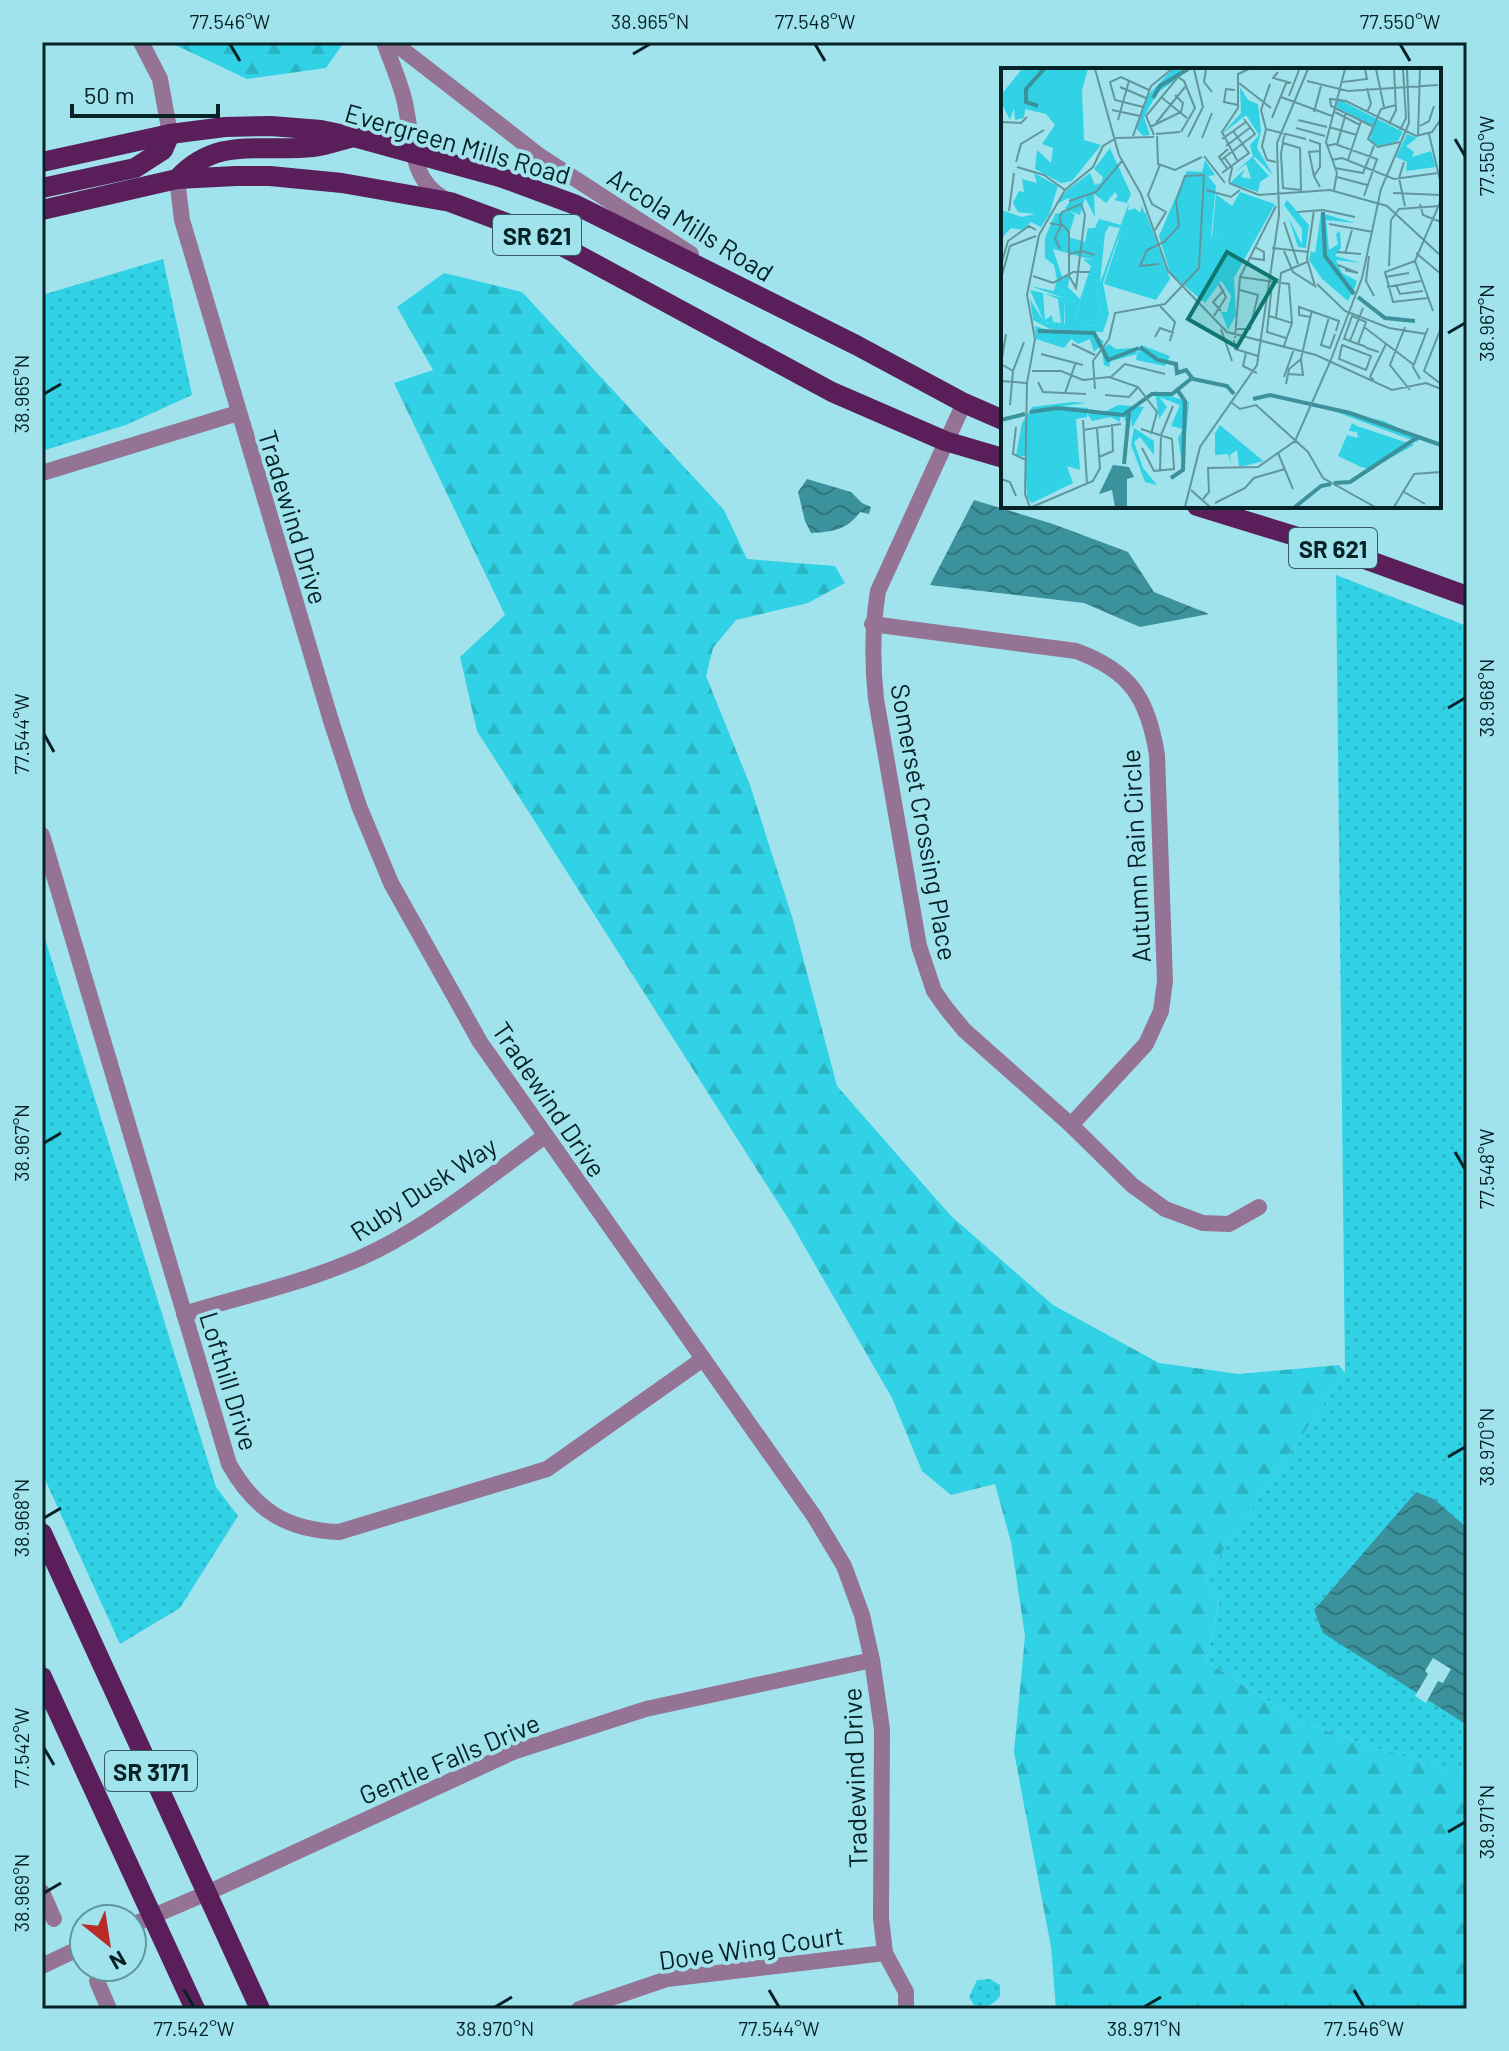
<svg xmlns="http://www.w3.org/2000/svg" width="1509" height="2051" font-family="Barlow,sans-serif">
	<defs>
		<pattern id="grass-dots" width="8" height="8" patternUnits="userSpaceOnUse" patternTransform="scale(2)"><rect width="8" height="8" fill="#31d2e5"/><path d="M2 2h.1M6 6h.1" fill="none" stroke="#2ab4c4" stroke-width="1.8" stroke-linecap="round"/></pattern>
		<pattern id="forest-firs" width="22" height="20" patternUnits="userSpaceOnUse" patternTransform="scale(2)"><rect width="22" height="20" fill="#31d2e5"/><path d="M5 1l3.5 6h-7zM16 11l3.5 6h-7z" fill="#2ab4c4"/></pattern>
		<pattern id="water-waves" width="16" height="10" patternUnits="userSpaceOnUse" patternTransform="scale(2)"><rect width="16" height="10" fill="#3b919c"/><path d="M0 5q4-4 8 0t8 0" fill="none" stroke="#30767f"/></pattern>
	</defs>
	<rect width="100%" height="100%" fill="#a0e3ec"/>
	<!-- grass -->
	<g fill="url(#grass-dots)">
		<path d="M163,259L192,395L126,425L42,451V295Z"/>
		<path d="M1336,575L1467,626V1786L1455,1772L1360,1743L1298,1720L1206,1661L1219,1604L1205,1577L1345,1373Z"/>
		<path d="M42,929L216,1487L238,1516L180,1608L120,1644L42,1473Z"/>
		<path d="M990,1979L1000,1985V1996C992,2006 987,2007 974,2005L969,1997L977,1980Z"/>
	</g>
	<!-- forest -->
	<g fill="url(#forest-firs)">
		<path d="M169,42H344L326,68L247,79Z"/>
		<path d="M444,273L522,292L724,510L747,559L835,566L845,583L808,603L736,620L713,648L706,676L750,785L793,920L837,1086L951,1216L1053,1305L1159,1363L1239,1374L1339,1365L1345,1373L1205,1577L1219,1604L1206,1661L1298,1720L1360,1743L1456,1772L1467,1786V2009H1056L1051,1947L1014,1752L1025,1636L1011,1542L995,1484L951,1495L922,1471L892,1398L791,1223L477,731L460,657L505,615L394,383L433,370L397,307Z"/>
	</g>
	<!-- water -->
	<g fill="url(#water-waves)">
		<path d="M807,479L851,492L862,503L871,507L869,514L860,512C847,530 832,532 811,533L805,521L798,492Z"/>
		<path d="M974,500L1053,524L1128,552L1154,592L1209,614L1140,627L1084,603L930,585Z"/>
		<path d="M1416,1492L1434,1499L1467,1528V1725L1323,1633L1314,1610Z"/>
	</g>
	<!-- pier -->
	<path fill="#a0e3ec" d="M1433,1658L1451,1669L1443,1683L1438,1681L1426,1703L1415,1696L1428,1674L1425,1671Z"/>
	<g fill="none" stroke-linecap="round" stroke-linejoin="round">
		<!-- street -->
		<g stroke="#947394" stroke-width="16">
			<path d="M141,42L160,79L170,134"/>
			<path d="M384,42C390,59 398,77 403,95C414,133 406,178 445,199"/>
			<path d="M393,42L540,156L691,254"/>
			<path d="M177,179L182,220L332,724L359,806L391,883L480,1042L814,1516L844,1566L862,1615L872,1660L882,1729L881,1918L885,1953L906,1992V2009"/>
			<path d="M964,403L878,591C872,628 872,662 876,699L919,946L934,991L946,1008L964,1030L1071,1125L1132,1185L1165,1209L1203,1223L1229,1224L1259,1207"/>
			<path d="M42,473L238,413"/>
			<path d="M872,624L1076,651C1131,671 1148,699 1157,755L1165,981L1161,1011L1146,1044L1071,1125"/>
			<path d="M42,835L229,1464C255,1510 286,1530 339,1532L547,1469L703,1359"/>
			<path d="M184,1314C246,1295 320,1279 377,1250C437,1220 491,1175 545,1136"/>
			<path d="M42,1892L54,1919"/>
			<path d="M132,1925L207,1893L513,1752L646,1709L872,1660"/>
			<path d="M42,1966L84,1946"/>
			<path d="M97,1981L109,2009"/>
			<path d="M579,2009L667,1979L885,1953"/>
		</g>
		<!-- primary -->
		<g stroke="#5a1f5b" stroke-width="20">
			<path d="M42,162L170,134L225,127L271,126L321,130L354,137L500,177L576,205L856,345L964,403L1003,420"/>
			<path d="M177,179C218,135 260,153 313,147C325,146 338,141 350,138"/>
			<path d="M42,188L135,168L163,150L170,134"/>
			<path d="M42,210L177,179L236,176H270L342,183L450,202L547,238L832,392L945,441L1003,458"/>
			<path d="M1197,506L1334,548L1467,596"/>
			<path d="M42,1533L260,2009"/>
			<path d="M42,1677L195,2009"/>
		</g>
	</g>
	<!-- ticks -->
	<path fill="none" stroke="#062226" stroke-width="3" d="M230,44L240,61M815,44L825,61M1400,44L1410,61M633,54L650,44M1455,139L1465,156M1448,333L1465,323M44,394L61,384M1448,708L1465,698M44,734L54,752M44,1143L61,1133M1455,1152L1465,1169M1448,1457L1465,1447M44,1518L61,1508M44,1748L54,1765M1448,1832L1465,1822M44,1893L61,1883M184,1990L194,2007M769,1990L779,2007M1354,1990L1364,2007M495,2007L512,1997M1144,2007L1161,1997"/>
	<g text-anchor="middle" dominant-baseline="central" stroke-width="8" stroke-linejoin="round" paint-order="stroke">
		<!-- shield labels -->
		<g fill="#a0e3ec" stroke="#345c61" stroke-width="2">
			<rect x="493" y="215" width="88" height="40" rx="6"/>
			<rect x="1289" y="528" width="88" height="40" rx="6"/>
			<rect x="105" y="1751" width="92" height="40" rx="6"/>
		</g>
		<g font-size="24" font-weight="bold" fill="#062226">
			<text x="537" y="235">SR 621</text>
			<text x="1333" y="548">SR 621</text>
			<text x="151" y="1771">SR 3171</text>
		</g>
		<!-- street labels -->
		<g font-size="26" fill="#062226" stroke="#a0e3ec">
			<text transform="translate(458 143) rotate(16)">Evergreen Mills Road</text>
			<text transform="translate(691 224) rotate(32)">Arcola Mills Road</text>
			<text transform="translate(294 517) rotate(73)">Tradewind Drive</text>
			<text transform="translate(925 822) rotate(80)">Somerset Crossing Place</text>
			<text transform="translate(1135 856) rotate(-93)">Autumn Rain Circle</text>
			<text transform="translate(550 1099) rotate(56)">Tradewind Drive</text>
			<text transform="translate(423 1188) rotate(-33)">Ruby Dusk Way</text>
			<text transform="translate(230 1381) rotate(73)">Lofthill Drive</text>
			<text transform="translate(449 1758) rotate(-23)">Gentle Falls Drive</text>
			<text transform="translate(854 1778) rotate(-92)">Tradewind Drive</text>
			<text transform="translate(751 1947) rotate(-8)">Dove Wing Court</text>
		</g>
	</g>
	<!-- overview -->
	<g transform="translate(1001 68)">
		<rect width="440" height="440" fill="#a0e3ec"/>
		<path d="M337,31L402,64L397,73L379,78L369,74L371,57L335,39ZM406,66L416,70L405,78L413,84L411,89L430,83L435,99L405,103L406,94L395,89ZM252,90L268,108L259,114L257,124L229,115L244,101L240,109L250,111L245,95ZM204,92L214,107L207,108L215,118L210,168L222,169V194L228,202L204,235L169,205L158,168L186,103L201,104ZM127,142L145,145L169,211L155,232L103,216ZM310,183L324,190L350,226L347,233L321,211L308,192ZM86,213L96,223L102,258L82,257L81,250L74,251ZM29,222L63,230V257L43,254ZM42,225L57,231L60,255L52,254L51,247L44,252Z" fill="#31d2e5" fill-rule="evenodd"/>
		<path d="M21,1H87L81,22L83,72L100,77L71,113L60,115L34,101L36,82L50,95L52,80L41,76L54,57L45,46L24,41L23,50L14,52L13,40L9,52L1,36L0,27ZM172,1H179L181,7L156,25L143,49L149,67L142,68L135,60L148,26ZM239,19L247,32L257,36L260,63L256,80L272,107L254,89L233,105L252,88L249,77L258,67L245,47L221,66L240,45ZM109,80L130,126L126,135L113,132L117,128L114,124L105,135L93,126L94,149L84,130L79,147L69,143L74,147L67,169L84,174L87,160H94L98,151L120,157L128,134L127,143L134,140L139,145L141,138L145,150L136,149L138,155L131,145L127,147L115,176L102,215L108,246L102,264L49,261L32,252L29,231L43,254L48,255L50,247L49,255L64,256L63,230L29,218L53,223L56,212L53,197L44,190V170L54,146L68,143L64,140L70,132L67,130L56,136L65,123L89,105L94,117L100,115L102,109L93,101ZM108,158L119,160L99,215L104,165ZM52,181L92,192L82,191L90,198L79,231L67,219L69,203L62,212ZM86,214L96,223L102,258L83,257L81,250H74ZM33,105L57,118L48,147L40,159L30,154L22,162L10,160L0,171V142L21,149L34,146L17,144L12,135L18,123L23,124L21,111L36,115ZM239,124L274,136L233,210L235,247L227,262L220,244H226L230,228L218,209L228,202L222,194L221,169L211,168L215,126L231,138ZM286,132L308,157L305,180L297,179L287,148L301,177V161L283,137ZM320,145L354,155L325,152L328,182L337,176L335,166L339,163L340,180L334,188L360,195L335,192L341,205L356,213L351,227L342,222L324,190L314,186ZM34,258L56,265L90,263L103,274L93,284L89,271L77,276L70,271L63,280L35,271ZM108,276L115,281L135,280L136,286L140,277L169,288L164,298L135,292L136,286L110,293L108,299L103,297L101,281ZM154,323L188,334L182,401L177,370L182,361L170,358L179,337L158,329L166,339L158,351ZM71,334L86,335L61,338L87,340L86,349L75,351L79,402L66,398L72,415L31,435L26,430L24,388H15L21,355L31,339ZM117,337L143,339L131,360L130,349L124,394L126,357L120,343L119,354L110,349L91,353L87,347L89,341L104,344ZM330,342L383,353L419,371L416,374ZM351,355L356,358L413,377L369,401L360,399L337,388L346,367L357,370L356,364L348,363ZM219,357L261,392L263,393L238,399L236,382L229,387L230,396L227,386L214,387V365ZM133,360L153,373V387L139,369L133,374L142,400L156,417L144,414L130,377Z" fill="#31d2e5" fill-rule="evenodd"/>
		<path d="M112,397L128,399L133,409L126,411V439H114L111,422L98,426Z" fill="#3b919c"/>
		<path fill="none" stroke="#3b919c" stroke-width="4" d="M152,30L159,18L187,1M37,38L25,34V21L43,1M322,144L324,188L353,226M357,229L384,250L414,253M37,263L93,265L107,292L138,280M139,279L157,292L175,296L176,305L185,302L192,311L226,318L233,326M252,331L269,327L349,345L440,377M29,344L56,340L122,347L151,326H171L191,310M0,352L24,346M123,396L128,344M170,410L182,402L184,333L177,323M333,415L349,414L417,369M294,439L320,418L330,416"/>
		<path fill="none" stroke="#62969d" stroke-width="2" d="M94,1L118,87L140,126L167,203L226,264L315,287L391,322L425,315L440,321M205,1L203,14L211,24M375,1L383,39M277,4L272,10L290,15M306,13L347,23L437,17M342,14L366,11L364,1M238,15L270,40M269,16L260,42L265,61L261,78L266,92L275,94M119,19L145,30M234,22L225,21L223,34L237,37M288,28L298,2M160,29L186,50M280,29L331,48M395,37L380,41L367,71L377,79L399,74M142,39L114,32L109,14L120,9L148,22M111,42L139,48M313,44L320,18M334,44L359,57M366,44L370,36L366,20M271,50L286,13M117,52L128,13M297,52L326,59M0,54L20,55L26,49M155,55L184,19M388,56L395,42L393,1M371,58L330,38L329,31L345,33L415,68L431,64L440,51M419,58L428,53L433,38M149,59L180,44L182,35L174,27M328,59L356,67M295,60L324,68M265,61L305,71M399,62L405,50L402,1M155,66L179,64M428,66L440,116M153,67L145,48L177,9L183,13L194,40L180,64M132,68L150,18L171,1M156,68L157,96L174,102L201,89M417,68L419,1M187,69L202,39L193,1M115,70L153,69M201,70L211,45M221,71L245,54M308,72L319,76V99L313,108L319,119M282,75L299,80L300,122L282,120L280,86L282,75V72L284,67M336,77L345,45M225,78L250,59M325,78L334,76L376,91L363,128M203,88L224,115M223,89L231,100L228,114M220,92L254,66L243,51M331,92L341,90L393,111L437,105M347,92L360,53M15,94L20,76L43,62M237,94L221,64L237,40V6L248,1M403,94L398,110L404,138M16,99L43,107L64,122M226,100L218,89L227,81M334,100L362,105L373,78M221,105L248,85L232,63M313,108L308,84L319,83M336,109L366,117M228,115L258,127L329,122L386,138L440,188M205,122L230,129L239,122M333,122L336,105L325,74L344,1M392,125L440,127M68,133L95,124L121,93M419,136L422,147L440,154M8,143L13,105M296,144L322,142L354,149M283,154L297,196M49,155L52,156L60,157H61L63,158L68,164V208L75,220L84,147L80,136L61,144L59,148L60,157V158L54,170L59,181M328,156L372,164M154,162L165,144L151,136L147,127L159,97M38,167L64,122L92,99L102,78L115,70M271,180L308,184M283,183L292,204L314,218L306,191L313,142M336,184L360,186M415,185L440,206M69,186L81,183L94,187M344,186L351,162M368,188L365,213L373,228M249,190L263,192V184L254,179M414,193L432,243M0,197L7,173L28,158L35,162M337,197L357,205L344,202M388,198L390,152L398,141L438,138M32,208L52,215L72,204H89M239,209L288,216L291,255L283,278M384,209L408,205M0,211L9,178L35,168M271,216L266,264L285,270M316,216L344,243L388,260L425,266M395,217L399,226L422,223M386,219L420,213M427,230L392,234L384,204L414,193L440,132M159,238L174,254L169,273M220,243L212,234L223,222M213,248L225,229L218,216M268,248L291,255M309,249L298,247V239L338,253L335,263M328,249L320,277L329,280L334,266M275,250L280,205L306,194M363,259L413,297M404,259L389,297L409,322M440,260L423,303L440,316M220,261L231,293M236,261H249L257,227L239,222M5,266L0,296L12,303M154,269L159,260L173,265M234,270L239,209L275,138M233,272L234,281L257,288M349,273L362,240M71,276L94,287M357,276L365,254L351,248L343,271H344L349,273L357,276L363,278L366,280L378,284M341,277L370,288L365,302L338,291ZM245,285L242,298L256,305M40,286L82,297M329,294L361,210L380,121L408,55L406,1M31,303H60L82,312L108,309L137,319L156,344L150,366M287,306L302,307L300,292M110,309L124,296L164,306M283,309L293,281M419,311L412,299L427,260M373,312L369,309L385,276M0,313L26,315M37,314L42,324L85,326M285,316L288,301L300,291L311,242M94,321L92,293L108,271L114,245L164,236L198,200L203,107L184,108L175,133L178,158L163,174L146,182L139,198L158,196M64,325L75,294M104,327L128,329L137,319M231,335L239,341L255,337L307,384L322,410L374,439M9,337L12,303L23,274M82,352L86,416M15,359L12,386L25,392M140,361L171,371L173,401L153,403L141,380M82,362L120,356M277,385L292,421M98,389L112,383L111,356M159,404L160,367L172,338M0,411L9,414L15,428M190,422L209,439M403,424L424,436M202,431L208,424L207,400L257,399L294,373L329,294M214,435L244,420L253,410L284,401M29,439L24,426L26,315L34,271L26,227L38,167M31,439L92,413L99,400L96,361M184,439L199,379L256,297L278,147L276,75L307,1M393,439L413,406L440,404"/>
		<path fill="#0f766e" fill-opacity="0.15" stroke="#0f766e" stroke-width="4" d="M226,184L275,212L236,279L187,251Z"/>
		<rect width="440" height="440" fill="none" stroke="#062226" stroke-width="4"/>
	</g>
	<!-- border -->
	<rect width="1509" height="2051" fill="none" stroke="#a0e3ec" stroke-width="88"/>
	<!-- north arrow -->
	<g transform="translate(108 1943) rotate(150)"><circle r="38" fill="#a0e3ec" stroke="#62969d" stroke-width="2"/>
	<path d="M0-6L14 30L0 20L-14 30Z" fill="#b92b28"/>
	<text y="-12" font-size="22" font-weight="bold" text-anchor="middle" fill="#062226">N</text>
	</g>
	<!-- scale -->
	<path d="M72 104v12h146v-12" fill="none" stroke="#062226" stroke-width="4"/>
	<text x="84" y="104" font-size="24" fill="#062226" stroke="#a0e3ec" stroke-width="6" paint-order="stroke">50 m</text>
	<rect x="44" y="44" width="1421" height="1963" fill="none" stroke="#062226" stroke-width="3"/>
	<g font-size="20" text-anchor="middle" fill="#062226">
		<text x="230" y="29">77.546°W</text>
		<text x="650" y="29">38.965°N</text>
		<text x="815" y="29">77.548°W</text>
		<text x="1400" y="29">77.550°W</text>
		<text transform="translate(1487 156) rotate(-90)" y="7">77.550°W</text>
		<text transform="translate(1487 323) rotate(-90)" y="7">38.967°N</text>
		<text transform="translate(22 394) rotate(-90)" y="7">38.965°N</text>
		<text transform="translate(1487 698) rotate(-90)" y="7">38.968°N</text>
		<text transform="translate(22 734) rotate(-90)" y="7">77.544°W</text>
		<text transform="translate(22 1143) rotate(-90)" y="7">38.967°N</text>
		<text transform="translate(1487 1169) rotate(-90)" y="7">77.548°W</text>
		<text transform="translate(1487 1447) rotate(-90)" y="7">38.970°N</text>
		<text transform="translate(22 1518) rotate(-90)" y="7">38.968°N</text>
		<text transform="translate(22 1748) rotate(-90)" y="7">77.542°W</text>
		<text transform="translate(1487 1822) rotate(-90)" y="7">38.971°N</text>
		<text transform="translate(22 1893) rotate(-90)" y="7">38.969°N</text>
		<text x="194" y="2036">77.542°W</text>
		<text x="495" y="2036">38.970°N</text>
		<text x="779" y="2036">77.544°W</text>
		<text x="1144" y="2036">38.971°N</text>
		<text x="1364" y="2036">77.546°W</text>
	</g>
</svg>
